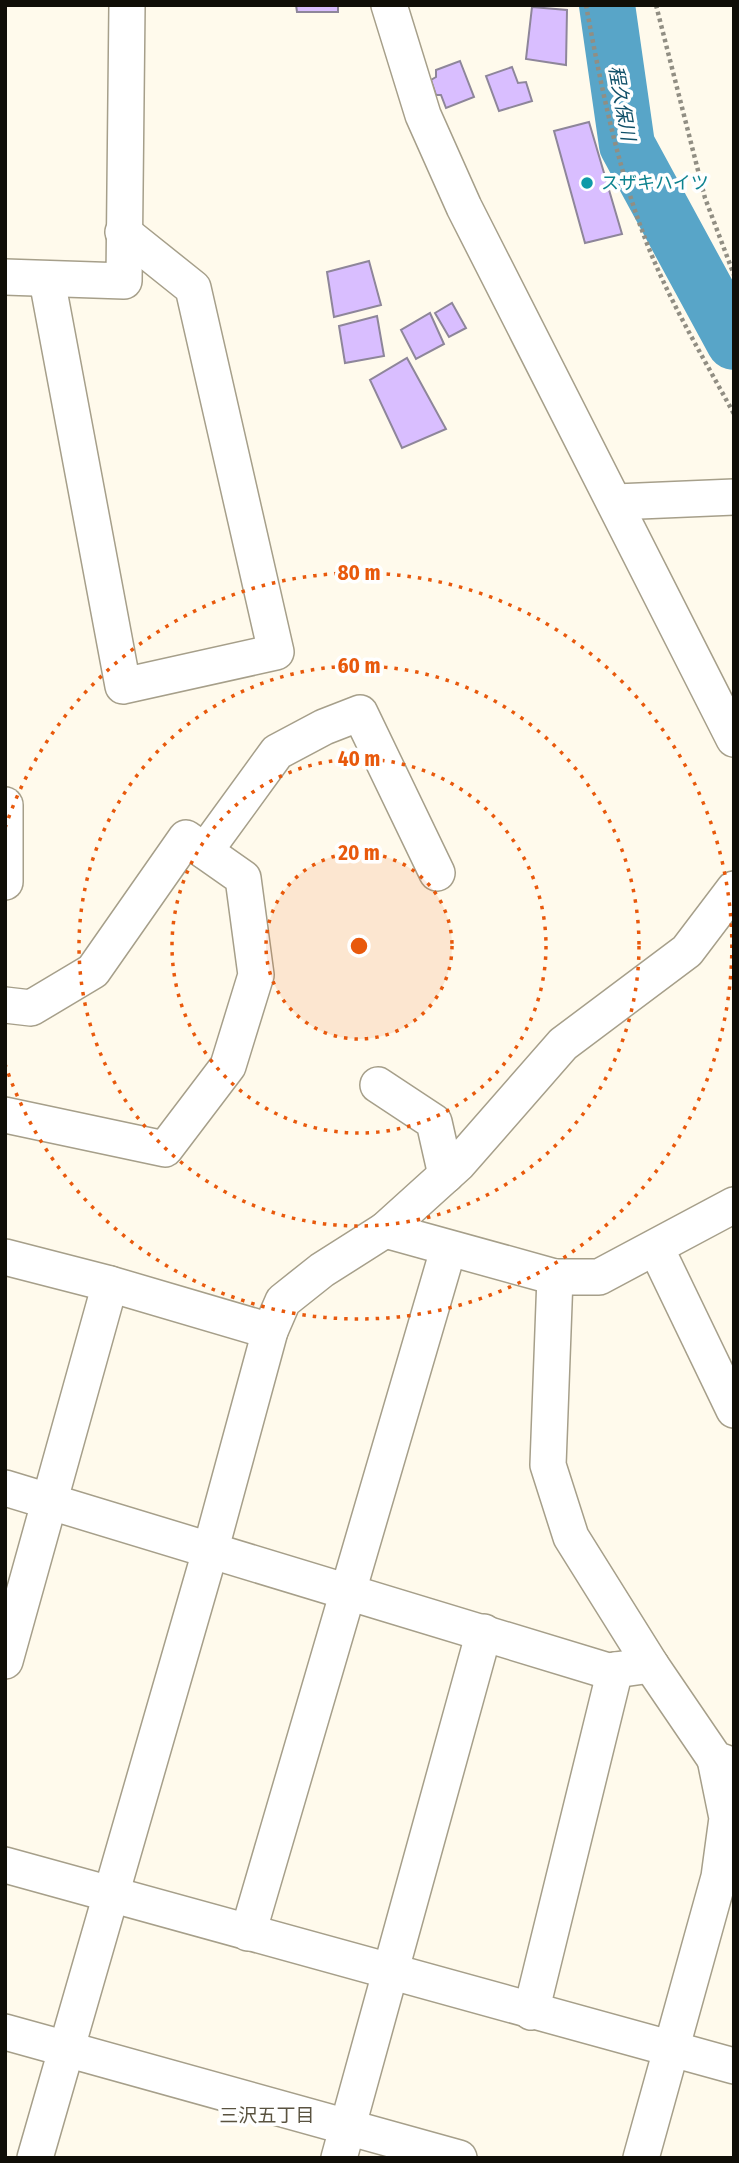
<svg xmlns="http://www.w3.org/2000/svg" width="739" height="2163" font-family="'Fira Sans Condensed','Noto Sans JP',sans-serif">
	<rect width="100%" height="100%" fill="#fffaec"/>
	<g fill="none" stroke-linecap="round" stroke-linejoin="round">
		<!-- river -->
		<path stroke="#58a5c8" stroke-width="56" d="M607,5L627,145L734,342"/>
	</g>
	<!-- building -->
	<g fill="#d9beff" stroke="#8e869a" stroke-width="2">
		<path d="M296,5H338V12H297Z"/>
		<path d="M532,7L567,10L566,65L526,59Z"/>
		<path d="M460,61L474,97L446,108L441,95H436L431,80L436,77V70Z"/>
		<path d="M512,67L518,83L526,82L532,101L499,111L486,76Z"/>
		<path d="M589,122L622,234L585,243L554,131Z"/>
		<path d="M369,261L381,305L334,317L327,272Z"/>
		<path d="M452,303L466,328L449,337L435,313Z"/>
		<path d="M430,313L444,344L416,359L401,330Z"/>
		<path d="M377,316L384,356L345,363L339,326Z"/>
		<path d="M407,358L446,429L402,448L370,380Z"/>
	</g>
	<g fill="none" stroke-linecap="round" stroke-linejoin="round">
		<defs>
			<g id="street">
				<path d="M389,5L423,115L464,207L734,739"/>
				<path d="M5,277L124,281L127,5"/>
				<path d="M47,280L123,686L276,652L193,288L123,232"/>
				<path d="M616,502L734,497"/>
				<path d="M5,805V882"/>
				<path d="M205,851L277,752L324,727L360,713L437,873"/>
				<path d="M5,1005L31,1008L93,971L186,838L243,878L256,975L228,1066L165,1149L5,1115"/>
				<path d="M378,1085L434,1122L446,1175"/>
				<path d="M734,1205L599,1277H555L548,1465L571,1537L651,1665L715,1759L734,1766"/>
				<path d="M385,1230L458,1164L563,1044L687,951L734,889"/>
				<path d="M656,1248L734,1410"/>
				<path d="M5,1257L110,1284L270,1331"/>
				<path d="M5,1488L608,1671L651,1665"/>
				<path d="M5,1661L110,1284"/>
				<path d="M5,1865L734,2066"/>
				<path d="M248,1933L448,1250"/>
				<path d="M531,2012L615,1670"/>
				<path d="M5,2032L459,2158"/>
				<path d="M35,2158L211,1548L270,1331L283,1301L322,1270L385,1230L555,1277"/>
				<path d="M339,2158L484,1632"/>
				<path d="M641,2158L719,1877L727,1818L715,1759"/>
			</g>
		</defs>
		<!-- street casing -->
		<use href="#street" stroke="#a69f8a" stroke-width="38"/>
		<!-- path -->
		<g stroke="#918e83" stroke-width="4.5" stroke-dasharray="3.5 3.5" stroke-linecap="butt">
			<path d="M586,5C600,81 616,161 643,233C666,296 702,355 734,414"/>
			<path d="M656,5L705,198L734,275"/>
		</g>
		<!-- street -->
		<use href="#street" stroke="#fff" stroke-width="35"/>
	</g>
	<!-- distance rings -->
	<circle cx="359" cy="946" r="93" fill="#e8590c" fill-opacity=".12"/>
	<g fill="none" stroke="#e8590c" stroke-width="3.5" stroke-dasharray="3.5 7">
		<circle cx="359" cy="946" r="93"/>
		<circle cx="359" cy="946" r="187"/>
		<circle cx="359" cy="946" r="280"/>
		<path d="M5 828A373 373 0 1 1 5 1064"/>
	</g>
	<!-- markers -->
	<circle fill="#0f9aa8" stroke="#fff" stroke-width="2.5" cx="587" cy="183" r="7"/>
	<g text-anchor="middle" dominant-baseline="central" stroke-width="7" stroke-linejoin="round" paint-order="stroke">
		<!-- culture labels -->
		<g font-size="18" fill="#0d838f" stroke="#fff" text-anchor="start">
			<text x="601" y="183">スザキハイツ</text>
		</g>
		<!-- water labels -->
		<g font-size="19" font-style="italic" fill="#0f4f68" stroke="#fff">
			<text transform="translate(622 103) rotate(80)">程久保川</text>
		</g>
		<!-- neighbourhood labels -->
		<g font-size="19" fill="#5a5340" stroke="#fff">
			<text x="267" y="2115">三沢五丁目</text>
		</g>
	</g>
	<circle cx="359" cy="946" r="10" fill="#e8590c" stroke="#fff" stroke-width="3.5"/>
	<g font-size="21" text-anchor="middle" font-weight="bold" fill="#e8590c" stroke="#fff" stroke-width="7" stroke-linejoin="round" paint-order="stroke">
		<text x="359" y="580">80 m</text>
		<text x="359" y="673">60 m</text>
		<text x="359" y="766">40 m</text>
		<text x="359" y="860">20 m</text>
	</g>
	<!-- border -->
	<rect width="739" height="2163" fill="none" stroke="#100e07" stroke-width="14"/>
</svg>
